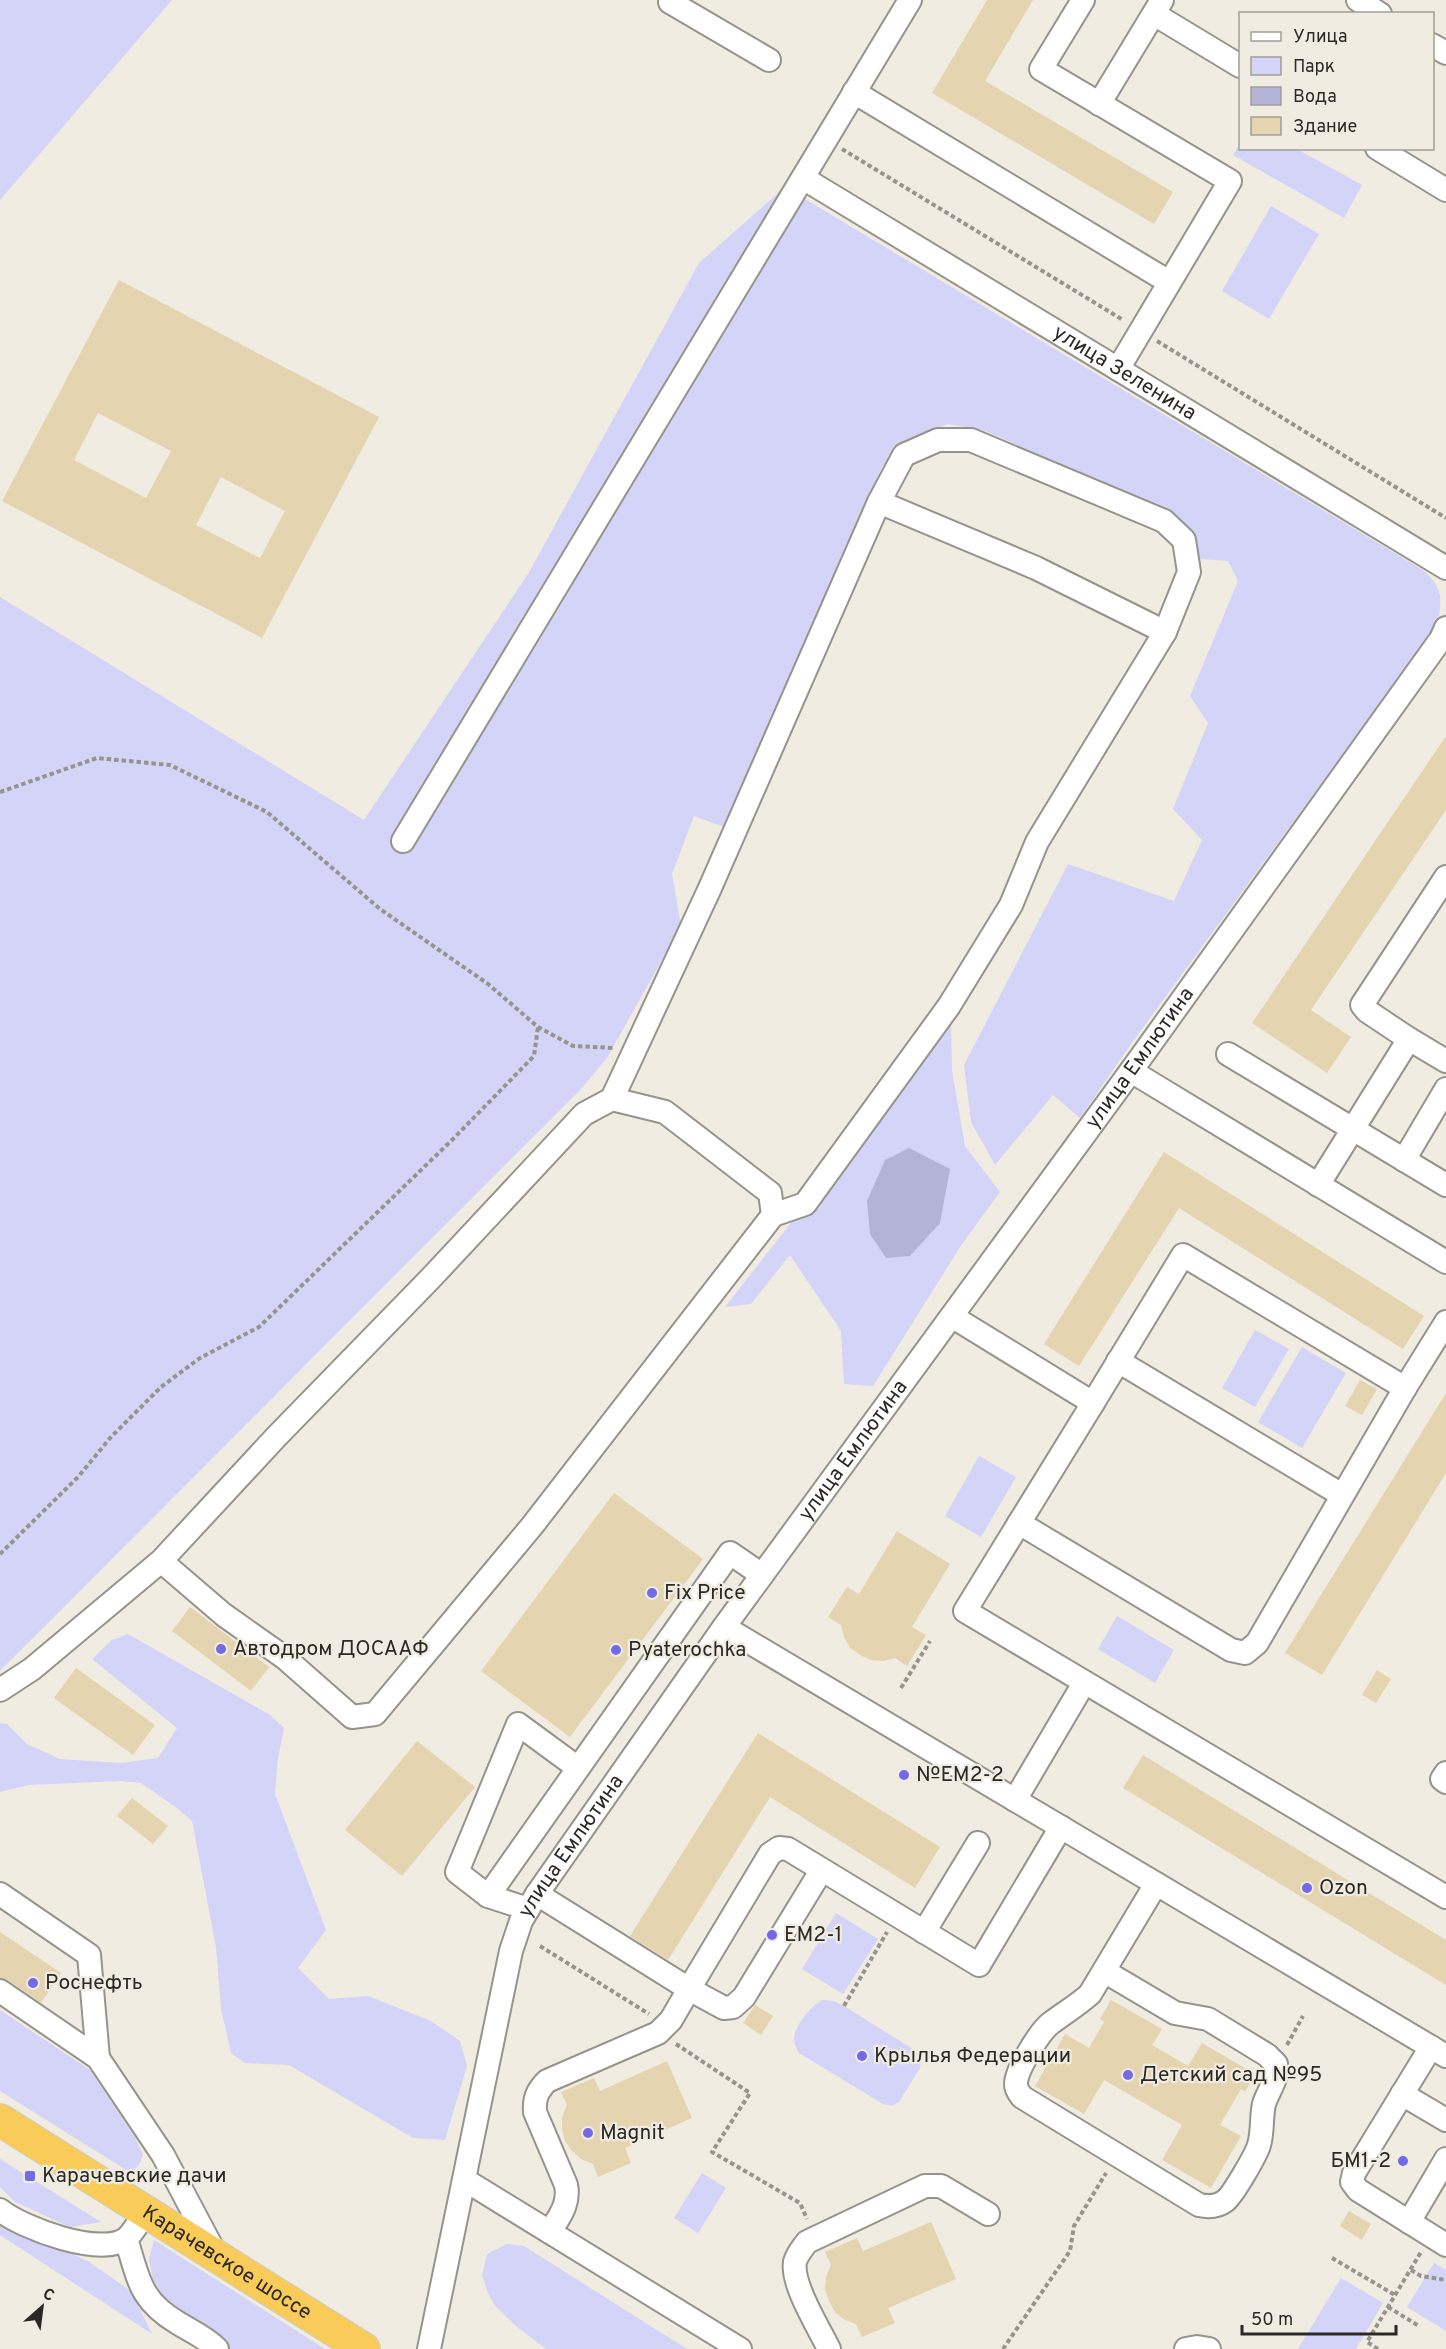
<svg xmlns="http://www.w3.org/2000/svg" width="1446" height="2349" font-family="Overpass,sans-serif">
	<rect width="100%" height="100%" fill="#f0ece2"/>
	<!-- green -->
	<g fill="#d3d4f8">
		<path d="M0,0H172L0,200Z"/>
		<path d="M1240,143V148L1297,149L1362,185L1344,218L1233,155Z"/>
		<path d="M785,187L1423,570C1443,588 1443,599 1437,625L1131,1044L1080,1118L1053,1095L995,1165L971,1122L964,1065L1068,864L1174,901L1202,840L1173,809L1208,723L1190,696L1238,581L1228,561L1200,559L1185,531L1162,508L983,430L948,424L908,439L882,467L724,827L694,816L672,874L681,926L607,1058L581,1089L0,1671V597L364,820L528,574L699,263Z"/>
		<path d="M1271,206L1319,234L1269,319L1222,291Z"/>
		<path d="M951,1019L952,1071L965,1146L1000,1192L960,1247L873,1386L844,1384L841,1331L790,1255L751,1304L725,1307Z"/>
		<path d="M1255,1330L1289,1349L1255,1407L1222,1388Z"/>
		<path d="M1302,1347L1346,1373L1302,1448L1258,1422Z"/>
		<path d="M979,1456L1016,1477L981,1537L945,1516Z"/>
		<path d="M1117,1616L1174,1650L1155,1683L1098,1649Z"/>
		<path d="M128,1634L270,1715L284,1728L278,1758L275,1794L326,1930L298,1968L329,1999L368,1996L431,2021L460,2041L467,2066L445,2140L413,2138L289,2065L245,2063L231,2053L221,2009L216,1947L192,1821L177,1808L141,1783L120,1781L29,1785L0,1792V1723L7,1724L27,1744L60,1759L121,1763L158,1758L177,1728L92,1659L112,1640Z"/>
		<path d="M836,1913L878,1939L843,1994L802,1969Z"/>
		<path d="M823,2000L834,2001L844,2006L916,2051L921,2060L920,2068L899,2102L892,2106L883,2104L799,2053C796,2047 792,2041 795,2034C798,2022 812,2005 823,2000Z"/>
		<path d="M0,2010L90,2070L135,2137L143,2155L139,2165L131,2173L0,2091Z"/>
		<path d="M0,2159L101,2222L70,2227L15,2202L0,2187Z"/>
		<path d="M702,2173L726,2188L698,2233L674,2218Z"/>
		<path d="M0,2218L89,2262L131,2291L152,2334L0,2235Z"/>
		<path d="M154,2240L325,2349H231L220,2337L156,2295L149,2259Z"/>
		<path d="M507,2244L524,2246L687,2349H546L517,2327L495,2306L488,2293L482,2275L487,2254Z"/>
		<path d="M1434,2263L1446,2270V2331L1407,2307Z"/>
		<path d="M1341,2278L1383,2303L1356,2349H1298Z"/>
	</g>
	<!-- water -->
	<path fill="#b2b3d7" d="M909,1148L950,1169L940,1223L910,1256L886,1258L870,1234L867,1201L885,1160Z"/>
	<!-- building -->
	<g fill="#e4d4b0" fill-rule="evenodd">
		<path d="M987,0H1033L985,81L1173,192L1154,224L932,93Z"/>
		<path d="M119,280L379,417L262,638L2,501ZM98,413L171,451L146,498L74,460ZM221,477L285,511L260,558L196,525Z"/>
		<path d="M1446,736V810L1311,1010L1351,1037L1327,1073L1252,1023Z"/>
		<path d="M1164,1152L1424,1316L1403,1349L1179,1208L1079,1366L1044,1344Z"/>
		<path d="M1360,1380L1377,1389L1362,1415L1345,1406Z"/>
		<path d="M1446,1393V1473L1322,1675L1285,1653Z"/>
		<path d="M614,1493L703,1559L570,1737L481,1671Z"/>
		<path d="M897,1531L950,1564L912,1627L926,1635L907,1666L895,1658L883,1661L871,1660L860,1655L850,1648L844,1637L841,1625L828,1617L847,1587L859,1594Z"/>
		<path d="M190,1607L269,1667L251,1691L172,1631Z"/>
		<path d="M76,1668L155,1725L133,1755L54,1698Z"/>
		<path d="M1377,1670L1391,1679L1376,1703L1362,1695Z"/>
		<path d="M758,1733L940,1847L915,1888L770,1797L668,1960L630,1936Z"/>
		<path d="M417,1741L475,1787L402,1876L345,1830Z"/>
		<path d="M1143,1755L1446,1940V1985L1123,1788Z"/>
		<path d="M132,1798L168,1826L153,1844L117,1816Z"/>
		<path d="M0,1932L61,1973L41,2003L8,1980L0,1978Z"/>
		<path d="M1111,2000L1162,2029L1152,2045L1188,2066L1202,2043L1255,2074L1245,2092L1241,2089L1220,2125L1241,2136L1211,2188L1162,2160L1182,2125L1104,2080L1084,2114L1035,2086L1065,2034L1089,2048L1104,2022L1100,2019Z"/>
		<path d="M755,2005L773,2016L761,2035L743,2023Z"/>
		<path d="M667,2061L692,2118L625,2148L631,2163L598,2177L593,2164L581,2159L572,2151L565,2141L562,2129V2117L567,2105L561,2092L594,2078L600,2091Z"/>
		<path d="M1349,2211L1371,2224L1362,2240L1340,2226Z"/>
		<path d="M931,2222L956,2279L888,2308L895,2323L862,2337L856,2324L845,2320L835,2312L829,2301L825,2289L826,2277L831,2265L825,2252L857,2238L863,2251Z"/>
	</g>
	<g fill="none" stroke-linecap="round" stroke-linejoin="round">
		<defs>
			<g id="minor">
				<path d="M1083,0L1041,69L1230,181L1118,369"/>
				<path d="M1358,0L1380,14"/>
				<path d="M670,2L769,60"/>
				<path d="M1154,14L1240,66"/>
				<path d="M1432,45L1446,53"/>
				<path d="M854,92L1169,282"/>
				<path d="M1099,104L1162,0"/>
				<path d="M1377,148L1446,190"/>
				<path id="s1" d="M803,178L1446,568"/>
				<path d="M879,502L1036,568L1165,632"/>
				<path d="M403,841L910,0"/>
				<path d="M1409,1039L1446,1061"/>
				<path d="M1228,1054L1446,1185"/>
				<path d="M1131,1071L1446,1262"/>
				<path d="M612,1099L665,1112L770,1193L773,1215"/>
				<path d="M1404,1160L1446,1089"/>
				<path d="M1318,1185L1409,1039L1367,1011L1362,1005L1446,877"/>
				<path d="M953,1317L1093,1403L965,1611L1446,1897"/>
				<path d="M1118,1361L1342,1495"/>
				<path d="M1093,1403L1183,1255L1405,1388"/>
				<path d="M1019,1523L1231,1650L1245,1653L1257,1643L1405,1388L1446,1322"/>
				<path d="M724,1627L1446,2056"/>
				<path d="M0,1690L32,1669L161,1561L277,1436L430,1279L584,1114L612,1099L710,888L879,502L904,455L938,440H971L1164,521L1184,540L1189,572L1165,632L1037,842L1011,905L949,1006L805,1204L773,1215L532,1526L375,1714L352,1717L285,1658L224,1615L161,1561"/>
				<path d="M1446,1773L1442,1779L1446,1782"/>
				<path d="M1015,1800L1084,1683"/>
				<path d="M0,1894L89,1955L98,2058"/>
				<path d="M537,1894L689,1989L770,1854L779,1848L788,1849L979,1965L1061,1827"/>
				<path d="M488,1896L457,1872L518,1724L578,1768"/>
				<path d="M528,1909L488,1896L730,1553L762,1575"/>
				<path d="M924,1932L978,1843"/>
				<path d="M1104,1971L1175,2013L1208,2019L1267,2055L1276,2064C1279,2078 1268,2091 1264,2104C1261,2117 1263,2132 1259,2145C1256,2155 1233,2195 1225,2201C1217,2207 1208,2207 1199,2205L1022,2097C1019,2093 1016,2090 1016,2084C1016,2070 1040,2031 1051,2023C1064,2013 1078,2005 1090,1994L1156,1884"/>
				<path d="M0,1991L98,2058L163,2155L216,2255"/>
				<path d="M1431,2047L1354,2173L1352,2182L1358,2190L1446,2245"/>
				<path d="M1402,2094L1446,2120"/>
				<path d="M465,2180L740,2349"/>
				<path d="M0,2210C22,2228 102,2258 127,2238C134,2231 140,2220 147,2212"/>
				<path d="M1409,2222L1446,2159"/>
				<path d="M550,2232C559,2217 570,2204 566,2185L535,2112C534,2099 537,2091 547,2081L658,2033L671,2020L689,1989L724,2008L733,2007L744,1997L821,1871"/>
				<path d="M126,2239C139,2279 139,2300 178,2323C191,2331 207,2338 217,2349"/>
				<path id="s2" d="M429,2349L511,1951L521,1921L537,1894L724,1627L1131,1071L1441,639L1446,628"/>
				<path d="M829,2349C819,2328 791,2284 795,2262C797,2254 802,2249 807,2242L925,2186H941L988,2214"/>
				<path d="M1186,2349L1197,2347L1209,2349"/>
			</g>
			<g id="highway">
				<path id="s3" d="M0,2120L364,2349"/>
			</g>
		</defs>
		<!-- minor casing -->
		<use href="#minor" stroke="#96938a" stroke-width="26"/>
		<!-- highway casing -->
		<use href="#highway" stroke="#cccccb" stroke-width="34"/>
		<!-- path -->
		<g stroke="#97948d" stroke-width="4" stroke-dasharray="4.5 3" stroke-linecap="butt">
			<path d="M842,149L1123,320"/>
			<path d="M1157,341L1446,518"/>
			<path d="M0,792L97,758L170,765L267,812L380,909L488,984L538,1027L573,1046L613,1048"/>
			<path d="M0,1554L78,1477L111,1437L161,1387L200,1358L259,1327L453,1139L534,1056L538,1027"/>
			<path d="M901,1688L930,1641"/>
			<path d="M540,1946L649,2014"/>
			<path d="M844,2006L887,1932"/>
			<path d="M676,2044L750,2093L712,2152L800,2203L807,2219"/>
			<path d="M1287,2045L1303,2016"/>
			<path d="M1332,2258L1395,2295"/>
			<path d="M1411,2270L1421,2276L1446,2280"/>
			<path d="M1388,2307L1419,2326"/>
			<path d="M1003,2349L1070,2251L1074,2226L1106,2173"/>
			<path d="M1378,2349L1367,2342L1421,2252"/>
		</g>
		<!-- minor -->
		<use href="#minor" stroke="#fff" stroke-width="22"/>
		<!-- highway -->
		<use href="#highway" stroke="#f9cb59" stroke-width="32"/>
	</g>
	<!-- markers -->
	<g fill="#746ae5" stroke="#f0ece2" stroke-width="2">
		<circle cx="652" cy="1593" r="6"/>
		<circle cx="221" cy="1649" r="6"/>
		<circle cx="616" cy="1650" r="6"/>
		<circle cx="904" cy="1775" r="6"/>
		<circle cx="1307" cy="1888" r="6"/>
		<circle cx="772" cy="1935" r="6"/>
		<circle cx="33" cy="1983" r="6"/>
		<circle cx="862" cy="2056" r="6"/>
		<circle cx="1128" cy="2075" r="6"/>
		<circle cx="588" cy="2133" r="6"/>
		<circle cx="1403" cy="2161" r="6"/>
		<rect x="24" y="2170" width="12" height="12" rx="3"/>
	</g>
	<g text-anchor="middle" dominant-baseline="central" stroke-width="4.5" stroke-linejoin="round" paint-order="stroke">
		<!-- street labels -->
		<g font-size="21" fill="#2b2926" stroke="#f0ece2">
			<text stroke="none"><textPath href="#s1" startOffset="376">улица Зеленина</textPath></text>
			<text stroke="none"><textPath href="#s2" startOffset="1500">улица Емлютина</textPath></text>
			<text stroke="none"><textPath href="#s2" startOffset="1014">улица Емлютина</textPath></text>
			<text stroke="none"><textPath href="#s2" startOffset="528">улица Емлютина</textPath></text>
			<text stroke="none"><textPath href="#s3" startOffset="268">Карачевское шоссе</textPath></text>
		</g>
		<!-- poi labels -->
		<g font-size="21" fill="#2b2926" stroke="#f0ece2" text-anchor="start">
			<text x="664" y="1593">Fix Price</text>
			<text x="233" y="1649">Автодром ДОСААФ</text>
			<text x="628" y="1650">Pyaterochka</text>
			<text x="916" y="1775">№ЕМ2-2</text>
			<text x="1319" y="1888">Ozon</text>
			<text x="784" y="1935">ЕМ2-1</text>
			<text x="45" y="1983">Роснефть</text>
			<text x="874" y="2056">Крылья Федерации</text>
			<text x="1140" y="2075">Детский сад №95</text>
			<text x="600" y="2133">Magnit</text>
			<text x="1391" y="2161" text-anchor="end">БМ1-2</text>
			<text x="42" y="2176">Карачевские дачи</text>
		</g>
	</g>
	<!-- legend -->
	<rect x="1239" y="12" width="195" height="138" fill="#f0ece2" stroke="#a19e97" stroke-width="1.5"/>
	<rect x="1251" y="32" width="30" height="9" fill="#ffffff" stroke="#a19e97" stroke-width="1.5"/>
	<text x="1293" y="42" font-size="18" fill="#2b2926">Улица</text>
	<rect x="1251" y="57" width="30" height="18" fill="#d3d4f8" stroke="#a19e97" stroke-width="1.5"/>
	<text x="1293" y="72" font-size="18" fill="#2b2926">Парк</text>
	<rect x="1251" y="87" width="30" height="18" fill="#b2b3d7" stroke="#a19e97" stroke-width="1.5"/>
	<text x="1293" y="102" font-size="18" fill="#2b2926">Вода</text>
	<rect x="1251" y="117" width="30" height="18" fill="#e4d4b0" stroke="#a19e97" stroke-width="1.5"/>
	<text x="1293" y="132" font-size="18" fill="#2b2926">Здание</text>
	<!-- north arrow -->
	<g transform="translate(42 2307) rotate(28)" stroke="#f0ece2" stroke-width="4.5" paint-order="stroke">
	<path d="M0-4.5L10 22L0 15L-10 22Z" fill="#2b2926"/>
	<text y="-9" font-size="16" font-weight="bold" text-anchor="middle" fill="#2b2926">С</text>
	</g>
	<!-- scale -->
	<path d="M1242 2325v9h154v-9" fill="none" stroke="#2b2926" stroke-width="3"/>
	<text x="1251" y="2325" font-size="18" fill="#2b2926" stroke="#f0ece2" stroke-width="4.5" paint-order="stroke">50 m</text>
</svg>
